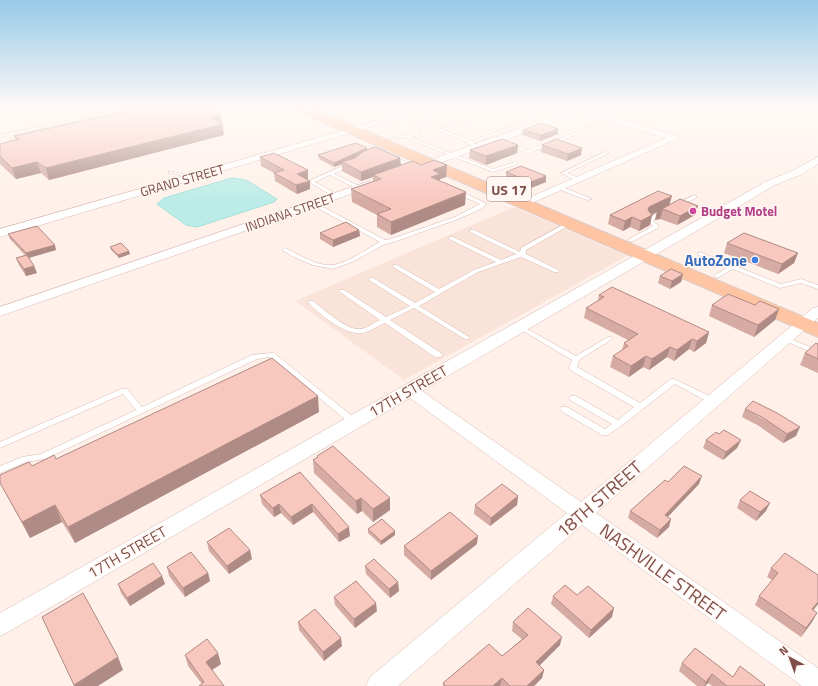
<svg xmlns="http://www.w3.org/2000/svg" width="818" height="686" font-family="'Titillium Web',sans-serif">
	<rect width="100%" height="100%" fill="#fff1ea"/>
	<!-- residential -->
	<path fill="#fae4da" d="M514,207L627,256L404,380L295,301Z"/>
	<!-- water -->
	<path fill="#bbece7" stroke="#a0dfd9" d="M232,178L246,180L277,199L274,202L197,227L186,225L157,204L164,198Z"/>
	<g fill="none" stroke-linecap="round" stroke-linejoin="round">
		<defs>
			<g id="service">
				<path d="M96,107H104L102,108Z"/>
				<path d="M132,107H140L0,137V135Z"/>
				<path d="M463,107H469L422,122L440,129L504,109L500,107H506L540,118L473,143L479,146L477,147L467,144L468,142L419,124L417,125L419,134L411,138L493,169L516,162L518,163V164L493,172L403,137L391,140L389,139L403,135L408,136L415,133L413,125L417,121ZM508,110L534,118L472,141L444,130Z"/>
				<path d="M591,127L594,128L528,153L507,145L511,144L528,150Z"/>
				<path d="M605,152L609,153L567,173L581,179V181H577L561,173Z"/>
				<path d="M390,156H394L417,168L413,169L390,158Z"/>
				<path d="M347,164L351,165L334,174L361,187V189H357L330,175L315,182L338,195V197L336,198L311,183V180Z"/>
				<path d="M169,171L192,176L194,177L192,178L171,173H169Z"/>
				<path d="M558,187H562L592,199L587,200L558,189Z"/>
				<path d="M458,192H462L487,204L481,209L458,219L394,242L385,244L354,261L333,269L313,265L294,257L282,250L285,248L287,249C300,255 316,266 331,265C345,265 368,248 380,242L312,205V203H316L385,240L391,239L455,217L480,204L458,194Z"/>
				<path d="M694,195L696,196V198L680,206L675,205Z"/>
				<path d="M665,210L667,211V213L653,220L659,227L658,228L633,241H629V239L653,226L647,219L648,218Z"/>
				<path d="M568,222L570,223V225L526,250V254L558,270L559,271L558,272H554L521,257L478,272L419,306L469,337L470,338L469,339H465L414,308L390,320L441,353L442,355L441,357H435L385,323C378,326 369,332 362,333C344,335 319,314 308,302L309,301H313C324,309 346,331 361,329C367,328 375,322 380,320L340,292L339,291L340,290H344L386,317L410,306L369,280L368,279L369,278H373L415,303L435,292L393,267V265H397L439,289L474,270L496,262L449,239V237H453L501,260L516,254L470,232V230H474L520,252L521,248Z"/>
				<path d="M700,252L781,284L801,279L818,285V289L801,283L780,288L733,269L719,277H715L714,276L715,275L728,267L698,255V253Z"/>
				<path d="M520,325L576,356L608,337H612L613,338L612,339L579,360L577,367L640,403L671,379H674L716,399L717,401L716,403H710L675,384L621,426L608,435H602L561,411L560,409L561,407H567L605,429L612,424L570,400L569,398L570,396H576L618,420L634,407L570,370L569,368L572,360L518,328L517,327Z"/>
				<path d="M785,337L818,350V355L783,340L782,339L783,338Z"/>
				<path d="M271,353H274L357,420L358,422L357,424H351L269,357L257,359L45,459L26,462L0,473V466L22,457L41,454L136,410L123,394L0,448V442L121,389H127L142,407L252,355Z"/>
			</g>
			<g id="minor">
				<path d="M425,107H438L0,237V229Z"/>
				<path d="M569,107L583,108L677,136L679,138L523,207L518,204L519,202L666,138L580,113L420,170H414L412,168L414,166L571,110Z"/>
				<path d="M818,157V164L800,175L775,185L422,391L581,502L813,308L818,307V318L596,513L818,668V686H802L582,525L398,686H366L370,677L567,513L410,398L8,632L0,636V613L767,181L792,171Z"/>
				<path d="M370,181L374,182L375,184L374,186L0,316V307Z"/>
			</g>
			<path id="primary" d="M293,107H309L818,323V337L295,110Z"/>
		</defs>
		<!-- service casing -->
		<use href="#service" stroke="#d8bab2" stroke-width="1"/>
		<!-- minor casing -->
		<use href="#minor" stroke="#d8bab2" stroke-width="1"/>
		<!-- primary casing -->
		<use href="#primary" stroke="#dbcdcc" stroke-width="2"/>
		<!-- service -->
		<use href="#service" fill="#fff" fill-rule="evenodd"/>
		<!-- minor -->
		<use href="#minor" fill="#fff" fill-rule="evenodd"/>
		<!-- primary -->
		<use href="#primary" fill="#ffc4a1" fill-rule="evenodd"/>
	</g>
	<!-- wall -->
	<g fill="#d5aba3">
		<path d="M220,114L224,135L49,180L41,173L16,179L0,164V144L16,140L14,136Z"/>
		<path d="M558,129V134L540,141L522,135L523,130Z"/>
		<path d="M518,145L517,153L486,165L469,158L470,150Z"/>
		<path d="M542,145L581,155L567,161L541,152Z"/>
		<path d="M367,150L400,158L401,166L421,165H447L446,177L440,179V181L465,205L391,235L377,227V215L352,202L351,189L373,181V177L361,181L342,171V164L334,167L319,159L318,155Z"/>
		<path d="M260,157L308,170V179H307L310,189L297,194L275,181L274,173L261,166Z"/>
		<path d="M506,172L546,176V182L531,188L506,178Z"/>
		<path d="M670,205L695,215L677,225L660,219L655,220L657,212L652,215L650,225L639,231L630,227L623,231L608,224L610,215Z"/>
		<path d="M359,230L360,236L333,247L320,239V233Z"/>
		<path d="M8,234L56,250L29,258L34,266L37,273L26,276L19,265L16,258L25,255L10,239Z"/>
		<path d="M727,243L798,253L794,263L778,274L724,253Z"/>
		<path d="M110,247L130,254L119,258L111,250Z"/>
		<path d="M683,274L681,282L670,289L658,283L660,276Z"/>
		<path d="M599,295L709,332L706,343L694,352L689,349L674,361L667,357L649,370L643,367L629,377L610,367L613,356L622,350L624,343L628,340L584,318L586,308L598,301Z"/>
		<path d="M712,305H755L779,309L775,320L754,337L709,316Z"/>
		<path d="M818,344V373L800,365L805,353Z"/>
		<path d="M745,409L796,436L783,443L759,426L742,417Z"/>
		<path d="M319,412L75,543L62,522L30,538L0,483V475L32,466L56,459Z"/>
		<path d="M719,434L741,440L737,448L723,460L703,448L706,440Z"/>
		<path d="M317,456L390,510L373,522L362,511L357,514L314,473L313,460L317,458Z"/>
		<path d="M300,472L350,536L339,542L313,512L293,525L281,513L274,517L262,504L260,495Z"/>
		<path d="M668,482L699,484L667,517L669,527L657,538L628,518L630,511Z"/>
		<path d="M518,496L517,505L490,526L474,514L475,505Z"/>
		<path d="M740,500L766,511L756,521L737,508Z"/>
		<path d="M368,529L395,535L381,545L368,533Z"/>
		<path d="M207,542L252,559L229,574L209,551Z"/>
		<path d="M477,544L431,580L404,555V546Z"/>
		<path d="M365,566L399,591L390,598L366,574Z"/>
		<path d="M167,567L208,573L210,581L185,597L169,576Z"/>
		<path d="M771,568L818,575V604L813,610L817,613L812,622L801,637L755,605L759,596L772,580L767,577Z"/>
		<path d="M162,576L165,584L130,606L121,593L118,584Z"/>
		<path d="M577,595L612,617L589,638L551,604L553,596Z"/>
		<path d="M334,597L377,611L355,628L335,605Z"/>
		<path d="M298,622L342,646L324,661L299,630Z"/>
		<path d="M513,622L560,645L539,666L544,670L542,678L534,686H443V683L502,656L522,639L512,631Z"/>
		<path d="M185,655L221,664L212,670L224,686L202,684L188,666Z"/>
		<path d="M682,663L733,677L765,686H712L708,683L705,686H697L679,671Z"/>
	</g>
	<!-- shaded-wall -->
	<g fill="#ae8b85">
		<path d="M220,114L224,135L49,180L46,168L210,117Z"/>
		<path d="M558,129V134L540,141L541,135Z"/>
		<path d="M518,145L517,153L486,165V156Z"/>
		<path d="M367,148V152L344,163L342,162V164L334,167V163Z"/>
		<path d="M582,148L581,155L567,161L568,154Z"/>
		<path d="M400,158L401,167L373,175V177L361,181V172Z"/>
		<path d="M37,162L41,173L16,179L12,168Z"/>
		<path d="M447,165L446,177L440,179V186L431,177L433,170Z"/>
		<path d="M308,170V179L297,182V174Z"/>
		<path d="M546,176V182L531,188V182Z"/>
		<path d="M310,181V189L297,194L296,185Z"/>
		<path d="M466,192L465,205L391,235V222Z"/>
		<path d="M672,196L669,206L663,209L660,219L655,220L657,212L647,217L652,215L650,225L639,231L641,221L649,207Z"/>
		<path d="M698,206L695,215L677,225L680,216Z"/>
		<path d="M632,217L630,227L623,231L625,221Z"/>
		<path d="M359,230L360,236L333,247V240Z"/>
		<path d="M55,245L56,250L28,258L26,253Z"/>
		<path d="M129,251L130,254L119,258L118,255Z"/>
		<path d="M798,253L794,263L778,274L782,264Z"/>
		<path d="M34,266L37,273L26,276L24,269Z"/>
		<path d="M683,274L681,282L670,289L672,281Z"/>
		<path d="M779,309L775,320L754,337L758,325Z"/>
		<path d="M709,332L706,343L694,352L697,341Z"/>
		<path d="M692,339L689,349L674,361L677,350Z"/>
		<path d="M670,347L667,357L649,370L652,359Z"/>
		<path d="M646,356L643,367L629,377L631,366Z"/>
		<path d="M318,396L319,412L75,543L68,527Z"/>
		<path d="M800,427L796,436L783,443L787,434Z"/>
		<path d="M741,440L737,448L723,460L726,452Z"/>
		<path d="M702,476L699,484L662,523L665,515Z"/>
		<path d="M518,496L517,505L490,526L491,518Z"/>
		<path d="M361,498L362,511L357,514L356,501Z"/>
		<path d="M390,498V510L373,522V509Z"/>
		<path d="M770,503L766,511L756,521L760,512Z"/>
		<path d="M279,504L281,513L274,517L273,508Z"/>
		<path d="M312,504L313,512L293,525L291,517Z"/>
		<path d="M55,505L62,522L30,538L22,522Z"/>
		<path d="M671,519L669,527L657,538L660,530Z"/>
		<path d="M349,527L350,536L339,542L338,534Z"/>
		<path d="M395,531V535L381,545V541Z"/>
		<path d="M478,536L477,544L431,580V571Z"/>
		<path d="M250,550L252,559L229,574L227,566Z"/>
		<path d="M208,573L210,581L185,597L183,588Z"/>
		<path d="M162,576L165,584L130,606L127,598Z"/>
		<path d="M398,582L399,591L390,598L389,589Z"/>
		<path d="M818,602V604L807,618L812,609Z"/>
		<path d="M376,603L377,611L355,628L354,619Z"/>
		<path d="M614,608L612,617L589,638L591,630Z"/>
		<path d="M817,613L812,622L801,637L806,628Z"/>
		<path d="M562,637L560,645L534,671L536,662Z"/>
		<path d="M341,638L342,646L324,661L323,652Z"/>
		<path d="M218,653L221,664L209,672L206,662Z"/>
		<path d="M118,657L123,670L98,686H74V685Z"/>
		<path d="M544,670L542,678L534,686H527Z"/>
		<path d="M712,674L708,683L705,686H704L706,682Z"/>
		<path d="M502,678L500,686H493Z"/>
	</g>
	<!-- building -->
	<g fill="#f8c7be" stroke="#ae8b85">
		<path d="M144,107H205L220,114L210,117L223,124L46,168L37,162L12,168L0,156V144L19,139L14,136Z"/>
		<path d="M541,123L558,129L541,135L523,130Z"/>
		<path d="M502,139L518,145L486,156L470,150Z"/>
		<path d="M556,139L582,148L568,154L542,145Z"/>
		<path d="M356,143L367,148L334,163L318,155Z"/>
		<path d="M375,147L400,158L361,172L342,162L355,158L364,151Z"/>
		<path d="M274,153L308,170L297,174L310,181L296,185L274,173L284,170L260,157Z"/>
		<path d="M434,160L447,165L433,170L440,174L431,177L466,192L391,222L377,214L391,209L351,189L381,179L373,175L413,161L421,165Z"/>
		<path d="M521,166L546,176L531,182L506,172Z"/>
		<path d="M658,191L672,196L649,207L648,210L652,215L641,221L632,217L625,221L610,215Z"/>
		<path d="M680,199L698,206L680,216L663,209L658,211Z"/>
		<path d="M346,222L359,230L333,240L320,233Z"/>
		<path d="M37,226L55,245L26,253L8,234Z"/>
		<path d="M744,233L798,253L782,264L727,243Z"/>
		<path d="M121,243L129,251L118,255L110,247Z"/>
		<path d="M27,255L34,266L24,269L16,258Z"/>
		<path d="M671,269L683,274L672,281L660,276Z"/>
		<path d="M612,287L709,332L697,341L692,339L677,350L670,347L652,359L646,356L631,366L613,356L628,346L624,343L638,334L586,308L604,297L599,295Z"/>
		<path d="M728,294L755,305L760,301L779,309L758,325L712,305Z"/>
		<path d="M816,343L818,344V359L805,353Z"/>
		<path d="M272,358L318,396L68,527L55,505L22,522L0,483V475L29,462L32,466L54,455L56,459Z"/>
		<path d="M753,401L777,413L800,427L787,434L762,417L745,409Z"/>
		<path d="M724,430L741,440L726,452L706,440L716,432L719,434Z"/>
		<path d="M333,446L390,498L373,509L361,498L356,501L313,460L318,457L317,456Z"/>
		<path d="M684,466L702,476L665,515L671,519L660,530L630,511L665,480L668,482Z"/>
		<path d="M300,472L349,527L338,534L312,504L291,517L279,504L273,508L260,495Z"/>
		<path d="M502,484L518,496L491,518L475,505Z"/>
		<path d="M750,491L770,503L760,512L740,500Z"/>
		<path d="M450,512L478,536L431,571L404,546Z"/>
		<path d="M382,519L395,531L381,541L368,529Z"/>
		<path d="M229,528L250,550L227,566L207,542Z"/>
		<path d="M191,552L208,573L183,588L167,567Z"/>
		<path d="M785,553L818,575V602L812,609L817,613L806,628L759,596L778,573L771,568Z"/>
		<path d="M374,559L398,582L389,589L365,566Z"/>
		<path d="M153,563L162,576L127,598L118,584Z"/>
		<path d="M356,581L376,603L354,619L334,597Z"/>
		<path d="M565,585L577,595L588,586L614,608L591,630L553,596Z"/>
		<path d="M83,593L118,657L74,685L42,617Z"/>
		<path d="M528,608L562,637L536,662L544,670L527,686H510L502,678L493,686H445L443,683L489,644L502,656L528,635L513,622Z"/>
		<path d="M315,609L341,638L323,652L298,622Z"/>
		<path d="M207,639L218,653L206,662L224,686H199L204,682L185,655Z"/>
		<path d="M695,648L733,677L740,666L765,685L764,686H727L712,674L706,682L682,663Z"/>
	</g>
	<!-- sky -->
	<linearGradient id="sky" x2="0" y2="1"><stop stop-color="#96cae8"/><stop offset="0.53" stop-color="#fff9f6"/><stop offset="1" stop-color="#fff9f6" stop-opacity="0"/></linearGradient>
	<rect width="818" height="203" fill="url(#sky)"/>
	<!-- markers -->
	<circle fill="#d1479c" stroke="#fff7f3" stroke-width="1.5" cx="693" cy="211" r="4"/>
	<circle fill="#3f7fe0" stroke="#fff7f3" stroke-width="1.5" cx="755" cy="260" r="4"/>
	<g text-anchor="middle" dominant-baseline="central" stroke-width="3" stroke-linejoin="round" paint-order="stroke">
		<!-- far-street labels -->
		<g font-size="13" fill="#7e4e48" stroke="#fff7f3">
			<text transform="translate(182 180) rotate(-16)">GRAND STREET</text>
			<text transform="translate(290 212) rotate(-19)">INDIANA STREET</text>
		</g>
		<!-- far-hotel labels -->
		<g font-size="13" font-weight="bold" fill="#b23c85" stroke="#fff7f3" text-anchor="start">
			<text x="701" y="211">Budget Motel</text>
		</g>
		<!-- shield labels -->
		<rect fill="#fff7f3" stroke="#a5817b" stroke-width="1" x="487" y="177" width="44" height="24" rx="3"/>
		<g font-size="14" font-weight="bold" fill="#7e4e48">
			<text x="509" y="189">US 17</text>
		</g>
		<!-- shop labels -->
		<g font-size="15" font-weight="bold" fill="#366cbe" stroke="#fff7f3" text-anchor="end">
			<text x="747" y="260">AutoZone</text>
		</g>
		<!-- street labels -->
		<g font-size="15" fill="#7e4e48" stroke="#fff7f3">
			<text transform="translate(408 391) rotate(-30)">17TH STREET</text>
			<text transform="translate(127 552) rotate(-30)">17TH STREET</text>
		</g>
		<!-- near-street labels -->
		<g font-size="18" fill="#7e4e48" stroke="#fff7f3">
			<text transform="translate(599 499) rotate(-41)">18TH STREET</text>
			<text transform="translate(663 572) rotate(36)">NASHVILLE STREET</text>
		</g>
	</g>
	<!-- north arrow -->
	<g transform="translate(790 658) rotate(319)" stroke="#fff7f3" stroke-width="3" paint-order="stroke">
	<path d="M0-3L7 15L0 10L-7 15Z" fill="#7e4e48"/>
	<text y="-6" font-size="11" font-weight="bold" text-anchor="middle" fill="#7e4e48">N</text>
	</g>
</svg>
